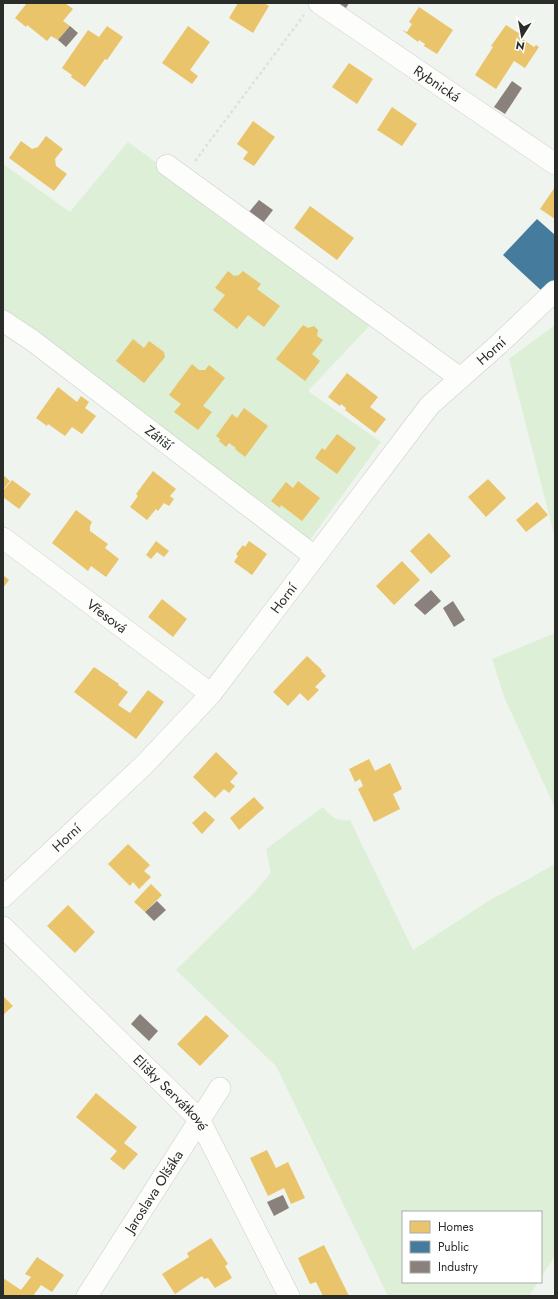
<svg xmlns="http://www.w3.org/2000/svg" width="558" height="1299" font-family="Jost,sans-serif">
	<rect width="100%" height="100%" fill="#f0f4ee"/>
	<!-- green -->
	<g fill="#ddefd6">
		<path d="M128,142L374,321L308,391L381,442L307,544L3,315V164L70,212Z"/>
		<path d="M555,325V538L509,359Z"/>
		<path d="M555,633V808L505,699L492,659Z"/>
		<path d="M323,807C331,817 338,822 350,820L413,950L487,902L555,864V1256L541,1277V1212H403V1282H538L529,1296H388L276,1066L176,970L252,895L271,873L266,849Z"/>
	</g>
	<!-- homes -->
	<g fill="#e9c46a">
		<path d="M27,3H65L73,9L63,21L70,26L58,40L51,36L47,41L27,25L26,27L15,18Z"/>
		<path d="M238,3H264L269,6L253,33L229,18Z"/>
		<path d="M419,7L453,30L437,54L424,46L425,44L419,40L418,42L402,30L407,32L412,24L409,22Z"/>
		<path d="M506,25L520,34L518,36L534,47L536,45L539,47L525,68L514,61L496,89L475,75L493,47L491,46Z"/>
		<path d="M107,26L123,37L107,60L105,59L85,87L71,77L72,75L62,68L88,30L99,37Z"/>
		<path d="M188,26L210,42L190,70L198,76L192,84L162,63Z"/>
		<path d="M349,63L373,79L357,104L332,87Z"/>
		<path d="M392,107L417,124L402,146L377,130Z"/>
		<path d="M253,121L275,137L254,166L243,159L248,152L237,144Z"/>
		<path d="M46,136L63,149L55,159L56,166L67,174L54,191L9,158L21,141L32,149L38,147Z"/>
		<path d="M555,187V219L540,209Z"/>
		<path d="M310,206L354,238L337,260L294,228Z"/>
		<path d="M228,271L234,276L239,275L243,271L261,284L257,289L280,306L264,327L248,315L237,329L213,310L225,295L215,288Z"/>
		<path d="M303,325L308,328L314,326L318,330L317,336L323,340L312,354L320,361L305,381L276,359Z"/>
		<path d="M133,339L144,348L149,341L164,352L165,357L144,383L116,361Z"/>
		<path d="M192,364L199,370H205L209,365L225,378L203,406L212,412L198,430L174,412L181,404L169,395Z"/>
		<path d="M347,373L378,397L370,407L386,419L375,433L345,410L346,408L341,404L340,406L328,397Z"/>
		<path d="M58,387L77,402L81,396L89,402L85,408L96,416L82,434L72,427L65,436L48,424L47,426L36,418Z"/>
		<path d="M244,408L268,426L245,457L235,449L236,448L229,443L226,447L219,441L220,439L216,436L232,414L237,418Z"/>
		<path d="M337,434L356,448L337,474L315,458L322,448L325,450Z"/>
		<path d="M153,471L176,489L170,496L174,499L169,506L164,503L158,511L156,509L147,520L130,507L138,496L136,494Z"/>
		<path d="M3,475L10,481L3,490Z"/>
		<path d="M488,479L506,498L486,517L468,497Z"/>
		<path d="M12,480L31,494L19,509L3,497V491Z"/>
		<path d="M298,481L320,498L302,521L281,505L280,508L271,501L286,482L293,488Z"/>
		<path d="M537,502L548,515L526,532L516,520Z"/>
		<path d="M76,510L92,522L90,526V531L108,544L105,548L119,559L106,577L91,566L88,571L52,543Z"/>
		<path d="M429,533L451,556L431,574L410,551Z"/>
		<path d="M156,541L169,551L164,557L157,552L151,559L146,555Z"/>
		<path d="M249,541L267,554L252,575L234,562L238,556L236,554L243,545L245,547Z"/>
		<path d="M402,561L420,580L394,605L376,586Z"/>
		<path d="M3,575L9,580L3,588Z"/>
		<path d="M162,599L187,619L173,637L148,617Z"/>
		<path d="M307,656L322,670L321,671L326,676L315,687L319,690L308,701L300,693L288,706L273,692Z"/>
		<path d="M94,667L119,684L118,685L128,692L118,705L130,713L148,690L164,702L136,739L74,692Z"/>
		<path d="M216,752L238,773L230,782L235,786L229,793L224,789L215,798L193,777Z"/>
		<path d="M369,759L375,771L390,763L402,789L393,794L400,809L374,822L358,789L363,786L360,779L355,782L349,769Z"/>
		<path d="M254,797L264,808L239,830L230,818Z"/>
		<path d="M205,811L215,820L202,834L192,823Z"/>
		<path d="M128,844L150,865L144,871L151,877L139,889L133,882L130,886L108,864Z"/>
		<path d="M151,884L162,895L145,912L134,902Z"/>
		<path d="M68,905L95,932L75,953L47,926Z"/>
		<path d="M3,996L13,1006L3,1015Z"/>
		<path d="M206,1015L229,1036L200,1066L177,1044Z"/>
		<path d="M96,1093L137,1127L124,1143L138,1154L124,1170L110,1159L117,1151L76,1117Z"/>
		<path d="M267,1150L276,1168L288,1162L305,1198L291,1204L284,1188L268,1196L250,1158Z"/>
		<path d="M211,1238L228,1264L225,1266L232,1278L215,1288L208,1278L204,1279L202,1276L175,1294L162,1274L189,1257L187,1253Z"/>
		<path d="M324,1245L349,1296H323L316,1282L310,1284L298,1258Z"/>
		<path d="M37,1257L64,1275L52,1292L41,1285L33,1296H3V1278L21,1290L31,1277L25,1274Z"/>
	</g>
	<!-- public -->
	<path fill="#457b9d" d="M537,219L555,235V281L544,293L503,255Z"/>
	<!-- industry -->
	<g fill="#8a817c">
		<path d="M338,3H349L346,8Z"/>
		<path d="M70,26L78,33L66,47L58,40Z"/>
		<path d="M512,81L522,88L505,114L494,107Z"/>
		<path d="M259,200L273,210L263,223L249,212Z"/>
		<path d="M431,590L441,601L425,615L414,605Z"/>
		<path d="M453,601L465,620L454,627L443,608Z"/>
		<path d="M157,901L166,910L154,921L145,912Z"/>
		<path d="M140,1014L158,1031L149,1041L131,1024Z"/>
		<path d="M283,1195L289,1208L274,1216L267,1202Z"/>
	</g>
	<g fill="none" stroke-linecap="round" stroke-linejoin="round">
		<defs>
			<g id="street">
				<path id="s1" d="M319,3L555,164"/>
				<path d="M167,165L460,378"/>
				<path id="s2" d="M3,321L33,341L314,556"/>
				<path id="s3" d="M3,538L211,694"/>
				<path id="s4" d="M3,897L145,764L211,694L430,405L499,344L555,291"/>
				<path id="s5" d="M3,927L199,1119L289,1296"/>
				<path id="s6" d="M87,1296L220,1088"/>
			</g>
		</defs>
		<!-- street casing -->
		<use href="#street" stroke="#cbceca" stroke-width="22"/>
		<!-- path -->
		<path stroke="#dfe0df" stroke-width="2.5" stroke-dasharray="3 3" stroke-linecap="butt" d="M195,161L304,15"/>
		<!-- street -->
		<use href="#street" stroke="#fdfdfc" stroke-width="21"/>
	</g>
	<g text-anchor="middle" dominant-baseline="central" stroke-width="4" stroke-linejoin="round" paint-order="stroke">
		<!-- street labels -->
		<g font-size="14" fill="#292c28" stroke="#fff">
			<text stroke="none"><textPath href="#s1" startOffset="143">Rybnická</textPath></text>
			<text stroke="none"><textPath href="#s4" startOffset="735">Horní</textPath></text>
			<text stroke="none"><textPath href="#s2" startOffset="195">Zátiší</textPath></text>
			<text stroke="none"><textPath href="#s4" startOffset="411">Horní</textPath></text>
			<text stroke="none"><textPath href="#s3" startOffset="130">Vřesová</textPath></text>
			<text stroke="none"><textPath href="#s4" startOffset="87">Horní</textPath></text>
			<text stroke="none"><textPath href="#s5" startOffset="236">Elišky Servátkové</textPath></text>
			<text stroke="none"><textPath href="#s6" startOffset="124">Jaroslava Olšáka</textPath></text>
		</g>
	</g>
	<!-- border -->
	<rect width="558" height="1299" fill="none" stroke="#292c28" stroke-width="8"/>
	<!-- legend -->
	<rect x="402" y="1211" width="140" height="72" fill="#ffffff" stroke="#a9aba9"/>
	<rect x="410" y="1221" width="20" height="12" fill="#e9c46a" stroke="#a9aba9"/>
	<text x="438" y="1231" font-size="12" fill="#292c28">Homes</text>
	<rect x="410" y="1241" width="20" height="12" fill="#457b9d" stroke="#a9aba9"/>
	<text x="438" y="1251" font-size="12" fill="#292c28">Public</text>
	<rect x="410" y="1261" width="20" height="12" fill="#8a817c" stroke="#a9aba9"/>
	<text x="438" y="1271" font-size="12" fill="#292c28">Industry</text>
	<!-- north arrow -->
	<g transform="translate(522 36) rotate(191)" stroke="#ffffff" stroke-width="3" paint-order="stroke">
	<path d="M0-3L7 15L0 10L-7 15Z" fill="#292c28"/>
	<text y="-6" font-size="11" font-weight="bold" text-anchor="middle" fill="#292c28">N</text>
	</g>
</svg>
